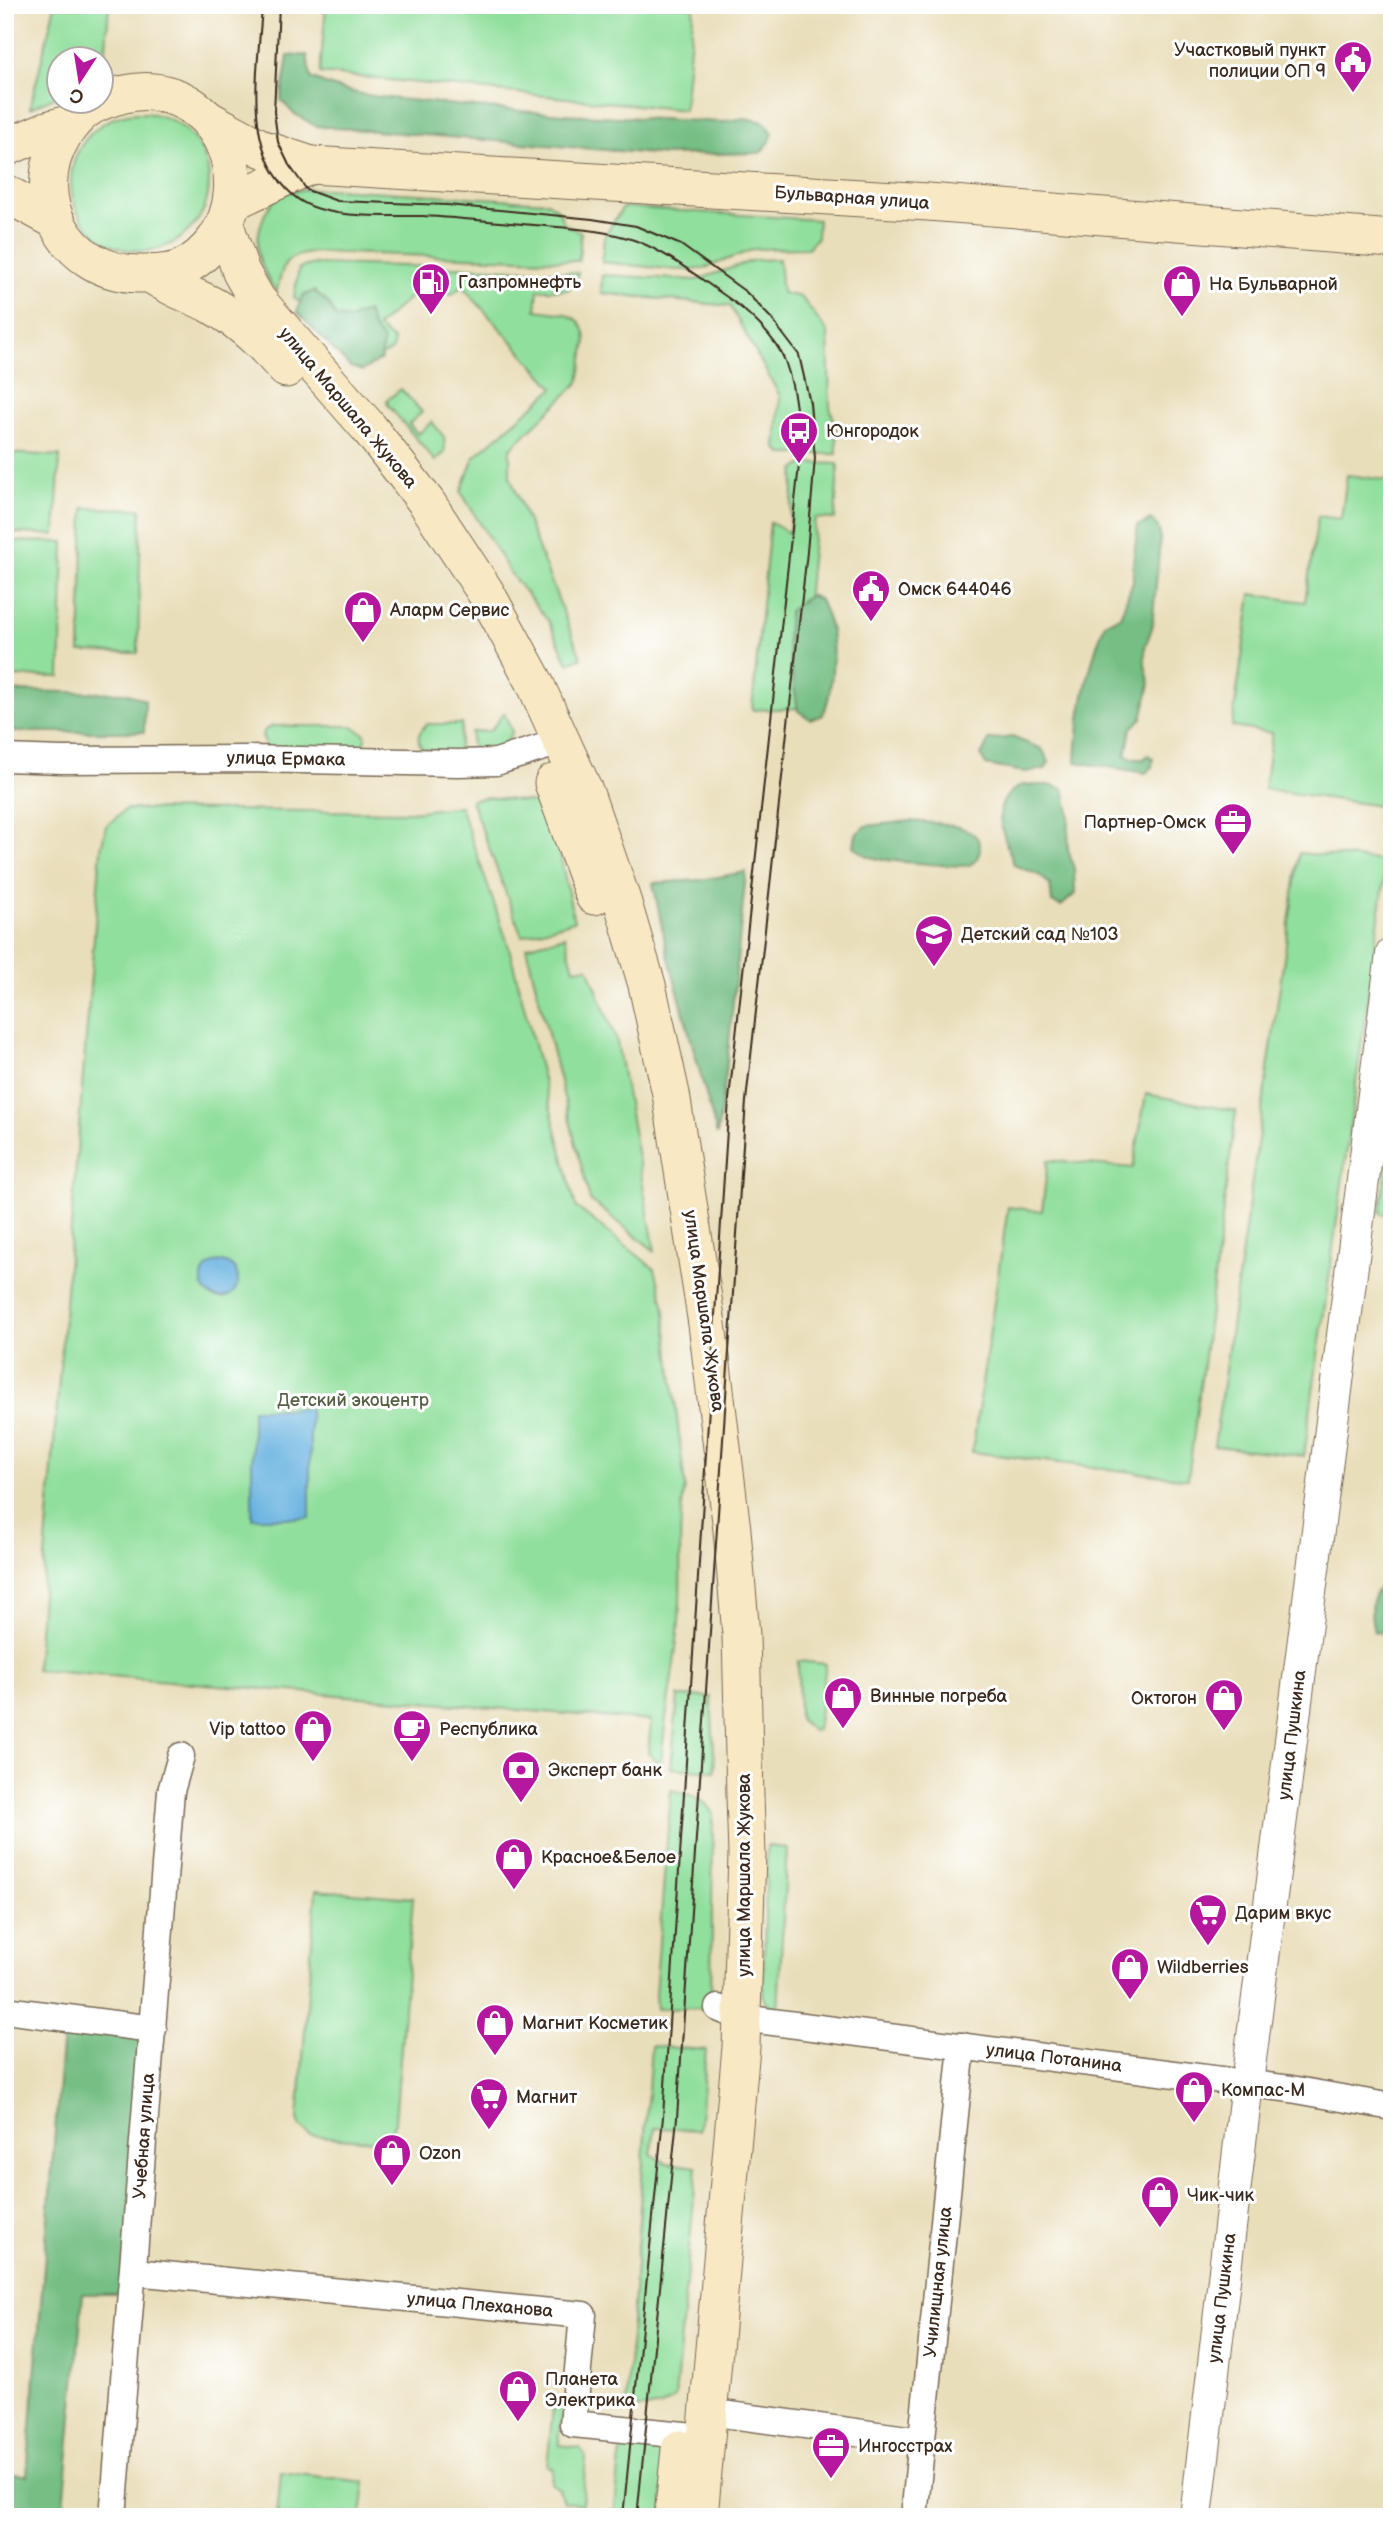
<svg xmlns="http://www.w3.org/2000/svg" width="1397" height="2522" font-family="'Balsamiq Sans',sans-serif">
	<rect width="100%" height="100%" fill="#fff"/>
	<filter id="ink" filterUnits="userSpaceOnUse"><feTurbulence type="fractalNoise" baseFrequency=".0143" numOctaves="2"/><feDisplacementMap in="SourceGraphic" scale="14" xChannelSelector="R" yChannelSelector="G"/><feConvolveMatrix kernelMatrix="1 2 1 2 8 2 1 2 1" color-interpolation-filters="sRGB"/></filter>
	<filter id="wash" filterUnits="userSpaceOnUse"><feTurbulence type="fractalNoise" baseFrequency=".00686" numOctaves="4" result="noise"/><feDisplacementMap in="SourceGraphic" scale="28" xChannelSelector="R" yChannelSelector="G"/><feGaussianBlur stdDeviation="1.57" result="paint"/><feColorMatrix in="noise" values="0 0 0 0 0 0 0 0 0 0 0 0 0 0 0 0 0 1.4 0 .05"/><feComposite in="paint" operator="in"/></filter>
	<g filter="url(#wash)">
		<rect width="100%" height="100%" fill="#e9deba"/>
		<!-- green -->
		<g fill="#91df9d" stroke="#66845e" stroke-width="2">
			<path d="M55,5H109L104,75L102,76V60H60L59,95L30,108Z"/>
			<path d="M326,5H694L684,110L320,73Z"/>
			<circle cx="140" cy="182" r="69"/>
			<path d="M335,189L548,202L559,211L564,224L581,232L579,261L315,252C281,257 285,263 276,293C270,282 260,266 258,253C256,232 265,200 286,193C301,188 320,189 335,189Z"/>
			<path d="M623,207L818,220L817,237L808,248L754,249L703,269L677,270L602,262L604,237Z"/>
			<path d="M779,259L782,293L801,297L828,333L830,407L836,428L837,454H782L776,447L780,396L730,306L601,293L602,275L697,280L754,260Z"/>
			<path d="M315,264L489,268L578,273L575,284L567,290H538L536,310L566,314L579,321L585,332L586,342L579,382L510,449V476L581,658L568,663L549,622L510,573L461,492L474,457L554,388L462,286L451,295L444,288L432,297L420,288L377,327L394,341L392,350L364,366L294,297L299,268Z"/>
			<path d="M401,389L422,412L409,424L418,434L432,422L444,437L445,452L435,461L388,405L387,400Z"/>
			<path d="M5,453L60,456L55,535L5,532Z"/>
			<path d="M806,463L838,464L835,519L815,518L808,591L801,708L752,710L770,522L789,533L795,469Z"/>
			<path d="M1347,475L1392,481V724L1380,806L1264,789L1272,733L1232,727L1251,594L1305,602L1318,516L1341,519Z"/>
			<path d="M84,508L141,509L138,653L80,652Z"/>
			<path d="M5,541L64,542L60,677L5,676Z"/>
			<path d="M504,713L512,732L503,747L472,754L471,732L490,731Z"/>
			<path d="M427,724H462L458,753L422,749C416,739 418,732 427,724Z"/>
			<path d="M273,726H352L365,734C366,744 364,747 356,753L266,748L262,735L266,729Z"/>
			<path d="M488,797L537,803L545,807L557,840L574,921L522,936L471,800Z"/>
			<path d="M460,806L508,944L576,1207L655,1269L664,1304L685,1487C676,1531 683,1576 679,1621C675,1669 664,1717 661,1765L648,1753L651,1721L36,1670L101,849L106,826L126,809L411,812Z"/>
			<path d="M1299,853L1387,861L1304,1456L1214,1446Z"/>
			<path d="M565,936L574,969L588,967L617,1042L655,1251L590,1200L526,947Z"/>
			<path d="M1146,1094L1236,1111L1188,1479L972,1452L1008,1207L1042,1211L1048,1160L1133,1168Z"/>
			<path d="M1392,1128V1215L1380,1213Z"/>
			<path d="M798,1661L826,1664L817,1730L813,1731L799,1719Z"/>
			<path d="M678,1696L711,1697L715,1771L671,1768Z"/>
			<path d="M671,1790C687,1794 705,1797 713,1814L711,2008L656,2009L655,1994Z"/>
			<path d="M767,1846L787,1848L778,2010L766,2002L763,1995Z"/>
			<path d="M316,1890L413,1898L395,2122L390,2134L379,2141H372L310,2135L301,2127L298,2120Z"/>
			<path d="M651,2046L706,2050L699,2130L655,2128L651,2154L667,2163L697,2167L675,2398L660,2407L626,2409Z"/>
			<path d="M553,2408L562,2409L559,2445L580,2448L586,2458L582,2504L563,2502L559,2489L551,2483L553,2468L547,2466Z"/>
			<path d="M650,2436L664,2447L663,2517H614L622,2439Z"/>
			<path d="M281,2472L365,2482L361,2517H277Z"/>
		</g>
		<!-- forest -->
		<g fill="#74be84" stroke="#587451" stroke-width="2">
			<path d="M307,55L311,78C348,96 389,98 430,102C527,114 624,117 721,122L745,118L764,122L773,133L769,143L760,153L666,155L316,126L293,113L281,100L288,56Z"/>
			<path d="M314,291L328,303L336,317L349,319L367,311L373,328L383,340L381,359L362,371L350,367L297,312L302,296Z"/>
			<path d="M1151,520C1160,526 1160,532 1160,541L1152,628L1145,647V665L1150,684L1142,718L1131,729L1126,755L1134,759H1144L1148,755L1153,759L1152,767L1146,773L1076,762C1078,714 1088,667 1105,623L1120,617L1133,581V563L1138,526Z"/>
			<path d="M810,595L820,600C824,609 828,618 830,627C835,649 833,696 822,716L810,719L798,711L787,640L789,611Z"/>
			<path d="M9,691L126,693L145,700L144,732H5V692Z"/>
			<path d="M1012,737L1042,749L1049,762L1045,769L1024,772L986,765L981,756L989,740Z"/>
			<path d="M1022,785H1048L1064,789L1069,813L1068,849L1074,869L1075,894L1061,906L1052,902L1050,885L1041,876L1014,865C1008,845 990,813 1008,795C1011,791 1017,788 1022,785Z"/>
			<path d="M910,821C928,823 981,822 980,848C980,855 976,862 969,865C960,868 875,860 867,856C862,854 858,850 854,846L856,834L866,826Z"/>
			<path d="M746,872L726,1073L717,1135L667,951L653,883L701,880Z"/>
			<path d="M1383,1584L1392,1585V1634L1374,1632C1370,1614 1368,1597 1383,1584Z"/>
			<path d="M64,2021L149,2032L127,2294H83L63,2517H5V2474L27,2475Z"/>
		</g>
		<!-- water -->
		<g fill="#68b2e0" stroke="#526e7f" stroke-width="2">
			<circle cx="220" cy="1280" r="18"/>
			<rect x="252" y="1409" width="58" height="109"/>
		</g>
	</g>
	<g filter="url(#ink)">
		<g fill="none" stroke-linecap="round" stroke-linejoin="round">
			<defs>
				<g id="minor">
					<path d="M5,758L62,760L247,759L458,763L496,762L563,741"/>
					<path d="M718,2008L742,2018L1291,2089L1392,2107"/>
					<path d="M5,2010L153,2029"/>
					<path d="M134,2272L583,2315L573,2424L704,2437"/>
					<path d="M708,2412L922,2441"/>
					<path d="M113,2517L171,1791L181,1756"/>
					<path d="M914,2517L962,2046"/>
				</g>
				<path id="tertiary" d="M1196,2517L1247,2083L1392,954"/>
				<g id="secondary">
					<path d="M100,102C84,108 71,123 62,137C26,198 66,272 138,274C151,274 167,274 180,269C194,263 207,251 216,239C254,183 224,100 153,92C135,90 118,95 102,101"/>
					<path d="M209,120L263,149L311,165L928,202L1392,239"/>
					<path d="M5,148L47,130L71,123"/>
					<path d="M5,193L55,220"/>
					<path d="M232,202L311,165"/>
					<path d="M225,225L241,272L257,300L369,428L427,503L486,593L534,681L585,793L622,900L647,985L671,1094L707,1324L732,1530L741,1635L745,1796L747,1854L741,2047L699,2517"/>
					<path d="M151,274C174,291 192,294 215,307C243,323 265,345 286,369"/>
					<path d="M553,783L594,896"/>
					<path d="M673,2517L680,2449"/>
				</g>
			</defs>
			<!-- minor casing -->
			<use href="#minor" stroke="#786955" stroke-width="29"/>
			<!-- tertiary casing -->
			<use href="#tertiary" stroke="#786955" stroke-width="34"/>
			<!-- secondary casing -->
			<use href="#secondary" stroke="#786955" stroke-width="39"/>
			<!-- minor -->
			<use href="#minor" stroke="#fff" stroke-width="26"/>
			<!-- tertiary -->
			<use href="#tertiary" stroke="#fff" stroke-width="32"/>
			<!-- secondary -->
			<use href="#secondary" stroke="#f8e8c3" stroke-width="37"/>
			<!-- tram -->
			<g stroke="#3b2a1e" stroke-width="2">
				<path d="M262,5C259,67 240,150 294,196C322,221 387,215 423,216C460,218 497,222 534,225C567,228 602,229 634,240C667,252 695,275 724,295C745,309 776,337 785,361C797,394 799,430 799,465L729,1099L663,2117L623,2517"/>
				<path d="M279,5L274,112L278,142L289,165L307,190L337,201L447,205L592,219L636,226L681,245L746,292L770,317L799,355L810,403L815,458L807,552L746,1101L677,2118L637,2517"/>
			</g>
		</g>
	</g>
	<!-- icons -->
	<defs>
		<symbol id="civic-pin" viewBox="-11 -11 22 30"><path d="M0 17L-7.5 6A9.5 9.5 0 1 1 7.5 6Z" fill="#b5179e" stroke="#fff"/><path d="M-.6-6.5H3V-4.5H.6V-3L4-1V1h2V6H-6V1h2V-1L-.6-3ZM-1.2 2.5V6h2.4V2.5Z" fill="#fff"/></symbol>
		<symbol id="fuel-pin" viewBox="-11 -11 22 30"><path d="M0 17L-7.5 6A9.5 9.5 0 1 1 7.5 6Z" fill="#b5179e" stroke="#fff"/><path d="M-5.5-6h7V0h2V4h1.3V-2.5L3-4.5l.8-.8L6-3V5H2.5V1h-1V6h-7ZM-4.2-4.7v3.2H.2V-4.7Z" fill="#fff"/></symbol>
		<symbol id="shop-pin" viewBox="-11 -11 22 30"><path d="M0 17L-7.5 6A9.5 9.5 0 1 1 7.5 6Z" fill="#b5179e" stroke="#fff"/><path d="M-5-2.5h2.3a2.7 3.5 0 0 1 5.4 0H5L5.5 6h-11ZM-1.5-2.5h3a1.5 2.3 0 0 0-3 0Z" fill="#fff"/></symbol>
		<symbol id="bus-pin" viewBox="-11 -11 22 30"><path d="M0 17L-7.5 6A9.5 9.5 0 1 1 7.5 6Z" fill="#b5179e" stroke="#fff"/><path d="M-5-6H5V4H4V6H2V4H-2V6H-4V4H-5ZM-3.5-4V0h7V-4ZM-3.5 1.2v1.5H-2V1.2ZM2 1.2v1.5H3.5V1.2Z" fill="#fff"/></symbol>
		<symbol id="office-pin" viewBox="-11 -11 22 30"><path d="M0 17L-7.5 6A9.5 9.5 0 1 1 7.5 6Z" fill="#b5179e" stroke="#fff"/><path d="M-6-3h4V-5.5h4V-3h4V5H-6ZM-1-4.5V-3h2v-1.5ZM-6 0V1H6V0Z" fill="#fff"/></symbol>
		<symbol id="school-pin" viewBox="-11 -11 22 30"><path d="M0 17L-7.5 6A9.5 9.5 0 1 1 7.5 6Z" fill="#b5179e" stroke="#fff"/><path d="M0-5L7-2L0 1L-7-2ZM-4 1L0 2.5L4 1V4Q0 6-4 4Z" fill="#fff"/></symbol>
		<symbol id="cafe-pin" viewBox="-11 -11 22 30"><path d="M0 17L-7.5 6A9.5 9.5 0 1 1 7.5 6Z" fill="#b5179e" stroke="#fff"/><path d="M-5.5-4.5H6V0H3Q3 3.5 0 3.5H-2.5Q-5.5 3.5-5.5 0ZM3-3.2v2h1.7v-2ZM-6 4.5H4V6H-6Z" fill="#fff"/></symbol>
		<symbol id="bank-pin" viewBox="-11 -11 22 30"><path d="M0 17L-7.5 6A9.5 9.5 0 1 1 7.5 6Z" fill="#b5179e" stroke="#fff"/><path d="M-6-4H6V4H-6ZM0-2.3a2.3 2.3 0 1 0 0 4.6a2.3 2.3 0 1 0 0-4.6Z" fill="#fff"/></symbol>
		<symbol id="supermarket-pin" viewBox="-11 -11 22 30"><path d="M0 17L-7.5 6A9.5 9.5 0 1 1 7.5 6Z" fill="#b5179e" stroke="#fff"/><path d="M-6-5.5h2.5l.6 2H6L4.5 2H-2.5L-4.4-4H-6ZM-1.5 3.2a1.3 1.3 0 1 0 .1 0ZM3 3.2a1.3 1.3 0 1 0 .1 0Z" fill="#fff"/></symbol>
	</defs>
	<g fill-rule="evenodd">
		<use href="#civic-pin" x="1331" y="38" width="44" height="60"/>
		<use href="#fuel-pin" x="409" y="260" width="44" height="60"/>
		<use href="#shop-pin" x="1160" y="262" width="44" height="60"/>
		<use href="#bus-pin" x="777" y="409" width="44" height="60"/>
		<use href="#civic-pin" x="849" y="567" width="44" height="60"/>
		<use href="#shop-pin" x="341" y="588" width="44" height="60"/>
		<use href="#office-pin" x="1211" y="800" width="44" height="60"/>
		<use href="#school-pin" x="912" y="912" width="44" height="60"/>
		<use href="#shop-pin" x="821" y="1674" width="44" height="60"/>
		<use href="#shop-pin" x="1202" y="1676" width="44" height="60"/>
		<use href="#shop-pin" x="291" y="1707" width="44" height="60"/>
		<use href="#cafe-pin" x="390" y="1707" width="44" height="60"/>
		<use href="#bank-pin" x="499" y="1748" width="44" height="60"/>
		<use href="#shop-pin" x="492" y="1835" width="44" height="60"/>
		<use href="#supermarket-pin" x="1186" y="1891" width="44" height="60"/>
		<use href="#shop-pin" x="1108" y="1945" width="44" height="60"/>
		<use href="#shop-pin" x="473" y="2001" width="44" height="60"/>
		<use href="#shop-pin" x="1172" y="2068" width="44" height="60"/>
		<use href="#supermarket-pin" x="467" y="2075" width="44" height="60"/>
		<use href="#shop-pin" x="370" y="2131" width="44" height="60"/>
		<use href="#shop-pin" x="1138" y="2173" width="44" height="60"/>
		<use href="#shop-pin" x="496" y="2367" width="44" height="60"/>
		<use href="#office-pin" x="809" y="2424" width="44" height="60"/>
	</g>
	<g text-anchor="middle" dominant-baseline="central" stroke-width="6" stroke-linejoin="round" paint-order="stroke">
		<!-- poi labels -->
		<g font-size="18" fill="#3b2a1e" stroke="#fff" text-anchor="start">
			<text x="1326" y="50" text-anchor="end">Участковый пункт<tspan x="1326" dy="21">полиции ОП 9</tspan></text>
			<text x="458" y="282">Газпромнефть</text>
			<text x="1209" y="284">На Бульварной</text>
			<text x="826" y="431">Юнгородок</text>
			<text x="898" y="589">Омск 644046</text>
			<text x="390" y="610">Аларм Сервис</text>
			<text x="1206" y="822" text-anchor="end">Партнер-Омск</text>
			<text x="961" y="934">Детский сад №103</text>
			<text x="870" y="1696">Винные погреба</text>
			<text x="1197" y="1698" text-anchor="end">Октогон</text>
			<text x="286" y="1729" text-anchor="end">Vip tattoo</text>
			<text x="439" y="1729">Республика</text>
			<text x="548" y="1770">Эксперт банк</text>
			<text x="541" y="1857">Красное&amp;Белое</text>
			<text x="1235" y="1913">Дарим вкус</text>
			<text x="1157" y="1967">Wildberries</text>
			<text x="522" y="2023">Магнит Косметик</text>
			<text x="1221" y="2090">Компас-М</text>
			<text x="516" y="2097">Магнит</text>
			<text x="419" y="2153">Ozon</text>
			<text x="1187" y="2195">Чик-чик</text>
			<text x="545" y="2379">Планета<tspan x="545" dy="21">Электрика</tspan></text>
			<text x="858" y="2446">Ингосстрах</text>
		</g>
		<!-- street labels -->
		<g font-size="18" fill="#3b2a1e" stroke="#fff">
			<text transform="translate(852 198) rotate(4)">Бульварная улица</text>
			<text transform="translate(348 408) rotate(50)">улица Маршала Жукова</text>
			<text transform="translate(286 759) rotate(1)">улица Ермака</text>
			<text transform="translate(704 1311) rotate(82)">улица Маршала Жукова</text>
			<text transform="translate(1292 1735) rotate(-83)">улица Пушкина</text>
			<text transform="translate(744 1875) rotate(-90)">улица Маршала Жукова</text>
			<text transform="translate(1054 2058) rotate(7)">улица Потанина</text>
			<text transform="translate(144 2136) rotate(-86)">Учебная улица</text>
			<text transform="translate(938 2282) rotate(-84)">Училищная улица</text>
			<text transform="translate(1222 2298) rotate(-83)">улица Пушкина</text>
			<text transform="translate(480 2305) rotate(5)">улица Плеханова</text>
		</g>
		<!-- park labels -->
		<g font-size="18" fill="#556044" stroke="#fff">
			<text x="353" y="1400">Детский экоцентр</text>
		</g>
	</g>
	<!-- margin -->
	<rect width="1397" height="2522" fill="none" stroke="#fff" stroke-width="28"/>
	<!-- north arrow -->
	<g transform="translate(80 80) rotate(192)"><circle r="33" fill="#ffffff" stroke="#b1aaa5" stroke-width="2"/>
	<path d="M0-5L12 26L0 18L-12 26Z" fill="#b5179e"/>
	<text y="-10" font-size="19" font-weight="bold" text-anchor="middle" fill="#3b2a1e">С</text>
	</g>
</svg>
